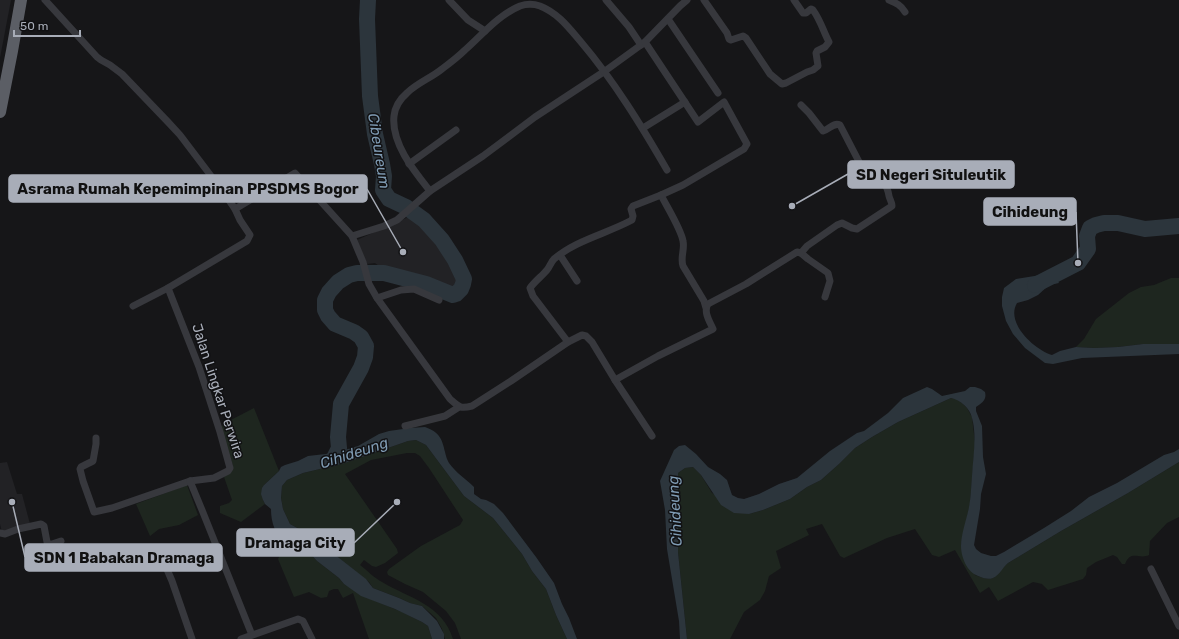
<svg xmlns="http://www.w3.org/2000/svg" width="1179" height="639" font-family="Rubik,sans-serif">
	<rect width="100%" height="100%" fill="#161618"/>
	<!-- built -->
	<g fill="#222225">
		<path d="M0,0H11L0,58Z"/>
		<path d="M413,215L435,237L456,270L460,278L461,284L455,291H450L423,280L382,268L375,263L367,264L357,240Z"/>
		<path d="M7,462L17,494H22L30,524L2,532L0,524V463Z"/>
	</g>
	<!-- green -->
	<g fill="#1e261f">
		<path d="M1171,278H1179V344H1143L1118,347L1094,348L1076,347L1084,339L1096,319L1129,293L1141,287L1154,285Z"/>
		<path d="M951,398L956,399L962,403L967,408L972,417L975,443L970,504L961,545L975,575C999,584 993,575 1008,563L1061,531L1128,493L1179,462V517L1167,523L1150,541L1149,555C1139,560 1131,549 1125,564H1122L1117,557L1113,555L1096,562L1087,568L1086,575L1083,579L1048,590L1042,584L1033,582L998,601L989,587L980,593L955,550L939,557L932,555L915,529L887,538L844,558L840,556L822,524L806,529L809,535L776,551L781,568L769,576L765,591L760,600L744,612L730,639H687L678,552V473L685,468L693,467L701,475L712,493L749,514L763,510L790,499L807,487L821,480L839,464L855,448L872,437L898,422Z"/>
		<path d="M254,408L279,471L264,485L263,500L265,504L241,522L220,513V506L229,503L232,500L224,477L231,470L233,466L221,428L223,424Z"/>
		<path d="M416,440L426,445L464,496L493,518L522,554L532,571L546,589L556,615L567,639H461L455,623L446,611L423,592L405,584L388,575L387,572L389,569L421,546L460,525L463,520L429,468L420,456L415,453H407L371,460L345,474L397,549L398,553L385,563L376,567L372,566L364,560L360,565C367,570 374,578 382,582C409,598 443,605 453,639H445L442,629L436,618L422,606L410,603L399,598L373,588L369,582L320,543L304,534L301,530L290,524L283,509L281,498L282,486L287,480L303,473L345,463L408,441Z"/>
		<path d="M187,485L198,515L179,525L159,529L150,536L136,504Z"/>
		<path d="M286,543L295,544L303,546L317,561L339,578L344,584L373,600L402,612L422,622L428,626L432,639H369L353,593L343,598L338,589H334L329,591L327,597L321,598L309,592L294,597L278,559Z"/>
	</g>
	<!-- water -->
	<g fill="#2c353c">
		<path d="M1053,273L1059,283L1049,285L1038,295L1028,300L1017,303C1005,323 1035,350 1052,355L1060,351L1076,347L1094,348L1118,347L1143,344H1179V354L1082,358L1053,364L1045,363L1025,348L1013,334L1006,321L1002,306V297L1004,288L1016,279Z"/>
		<path d="M927,387L932,389L942,396L965,391L970,387H975L981,389L985,392C987,400 982,403 976,407V411L982,426L983,457L986,474L981,494L980,509L974,545L976,549L981,553L991,556H996L1004,552L1044,528L1071,511L1089,497L1117,483L1164,455L1174,452L1179,449V462L1128,493L1061,531L1008,563C1002,568 1000,575 993,578C988,580 983,578 978,576C967,572 961,557 961,546C961,534 967,518 969,507C971,497 971,486 972,476C973,457 977,436 972,418C970,408 960,400 951,398L898,422L872,437L855,448L839,464L821,480L807,487L790,499L763,510L749,514L734,513L721,505L701,475L693,467L685,468L678,473V552L687,639H680L679,621L667,549L665,510L660,481L674,450L679,446L685,445L696,454L708,467L720,474L727,480L732,495L738,498L744,499L759,494L779,484L797,478L830,451L857,433L864,431L888,413L903,398Z"/>
		<path d="M425,427C439,432 442,438 445,452C446,456 447,460 449,463C456,473 466,479 474,487V494L481,499L486,500L494,504L503,513L536,557L554,583L562,604L569,618L577,639H567L556,615L546,589L532,571L522,554L493,518L464,496L426,445L416,440L408,441L345,463L303,473L287,480L282,486L281,498L283,509L290,524L301,530L305,534L320,543L366,579L373,588L399,598L410,603L422,606L437,621L444,634V639H432L428,626L422,622L395,609L361,596L344,584L339,578L317,561L303,546L295,544L286,543C275,534 271,523 271,509L265,504L263,500L261,494L262,488L264,485L279,471L281,467L285,465L298,461L308,456L334,453L348,449L358,446L379,434L389,431L410,428Z"/>
	</g>
	<g fill="none" stroke-linecap="round" stroke-linejoin="round">
		<!-- river -->
		<g stroke="#2c353c" stroke-width="16">
			<path d="M1035,285L1078,263L1088,249L1087,236L1090,228L1096,225L1104,223H1118L1145,229L1179,226"/>
			<path d="M334,458L339,448L338,437L341,404L361,368L365,357L366,346L361,337L354,332L335,324L328,316L325,310V300L329,292L338,282L349,275L357,273H384L426,284L453,295L456,294L461,289L463,284L464,279L455,260L442,240L424,220L406,207L389,199L383,190L384,176L382,164L375,134L370,96L367,19L368,0"/>
		</g>
		<!-- minor -->
		<g stroke="#37383d" stroke-width="7">
			<path d="M45,0L97,57L101,60L110,65L122,74L168,122L180,135L224,193L235,209L295,173L352,236L384,226L397,220L430,191L483,156L535,117L605,71L645,42L680,6L687,0"/>
			<path d="M449,0L468,20L485,31"/>
			<path d="M606,0L629,27L641,45"/>
			<path d="M704,0L727,33L729,39L731,40L743,36L746,38L770,74L782,84L786,83L807,72L813,70L818,66L816,53L817,51L825,47L829,42C823,31 821,21 813,10L811,9L806,13H803L794,0"/>
			<path d="M889,0C896,3 901,5 905,12"/>
			<path d="M668,19L718,93"/>
			<path d="M643,128L685,102"/>
			<path d="M409,164L456,130"/>
			<path d="M430,191C414,171 391,143 394,116C395,107 400,99 407,93C417,83 431,78 442,69C450,63 458,57 465,50C482,35 498,15 520,6C526,4 534,4 540,6C558,13 569,28 581,42C614,81 641,125 667,170"/>
			<path d="M661,195C667,207 681,229 683,241C685,250 680,257 683,266L704,301L706,308"/>
			<path d="M352,236L363,262L369,284L377,298L450,399C459,407 460,409 472,406L511,381L568,342L582,335L586,336L592,342L615,380L652,436"/>
			<path d="M801,253L808,259L828,273L830,281L825,297"/>
			<path d="M560,255L577,281"/>
			<path d="M377,298L401,290L414,289L439,300"/>
			<path d="M133,306L168,288L247,241L250,235L240,220L235,209"/>
			<path d="M568,342L533,296L530,288C535,281 542,276 547,270C550,266 551,262 554,259C576,240 606,234 632,220L633,216L631,209L633,206L661,195L683,185L744,149L747,144L724,102L698,122L645,42"/>
			<path d="M615,380L658,356L713,329C710,322 703,312 708,304L746,284L797,252L801,253L807,246L837,225L842,223L852,228L857,229L892,206C892,202 890,200 889,196C888,189 886,185 882,179L872,183H870L840,125C833,122 829,130 823,131L809,113L801,105"/>
			<path d="M405,426L445,416L459,407"/>
			<path d="M96,438V444L93,461L81,467L80,469L83,481L94,512L112,508L190,481L214,478L228,471L230,468L220,432L199,367L168,288"/>
			<path d="M190,481L202,510L252,635"/>
			<path d="M0,533L5,534L18,529L41,524L44,526L47,542L49,544H52L61,541"/>
			<path d="M160,553L172,581L192,639"/>
			<path d="M1151,569L1179,626"/>
			<path d="M241,639L298,619L303,621L312,639"/>
		</g>
		<!-- trunk -->
		<path stroke="#5b5e65" stroke-width="12" d="M0,112L12,51L21,0"/>
	</g>
	<g text-anchor="middle" dominant-baseline="central" stroke-width="3" stroke-linejoin="round" paint-order="stroke">
		<!-- street labels -->
		<g font-size="14" fill="#a8adb8" stroke="#111113">
			<text transform="translate(218 391) rotate(72)">Jalan Lingkar Perwira</text>
		</g>
		<!-- water labels -->
		<g font-size="15" font-style="italic" fill="#7f9bb3" stroke="#111113">
			<text transform="translate(379 151) rotate(81)">Cibeureum</text>
			<text transform="translate(354 453) rotate(-18)">Cihideung</text>
			<text transform="translate(675 511) rotate(-93)">Cihideung</text>
		</g>
	</g>
	<!-- callouts -->
	<path fill="none" stroke="#a8adb8" stroke-width="1.5" d="M792 206L848 174M403 252L367 189M1078 263L1076 212M397 502L354 543M12 502L25 557"/>
	<g fill="#a8adb8" stroke="#111113" stroke-width="1.5">
		<circle cx="792" cy="206" r="4"/>
		<circle cx="403" cy="252" r="4"/>
		<circle cx="1078" cy="263" r="4"/>
		<circle cx="397" cy="502" r="4"/>
		<circle cx="12" cy="502" r="4"/>
	</g>
	<g fill="#a8adb8" stroke="#a8adb8" stroke-width="1.5">
		<rect x="848" y="161" width="166" height="27" rx="4"/>
		<rect x="9" y="175" width="358" height="27" rx="4"/>
		<rect x="984" y="198" width="92" height="27" rx="4"/>
		<rect x="237" y="529" width="117" height="27" rx="4"/>
		<rect x="25" y="544" width="197" height="27" rx="4"/>
	</g>
	<g font-size="15" text-anchor="middle" font-weight="bold" fill="#111">
		<text x="931" y="180">SD Negeri Situleutik</text>
		<text x="188" y="194">Asrama Rumah Kepemimpinan PPSDMS Bogor</text>
		<text x="1030" y="217">Cihideung</text>
		<text x="295" y="548">Dramaga City</text>
		<text x="124" y="563">SDN 1 Babakan Dramaga</text>
	</g>
	<!-- scale -->
	<path d="M14 30v6h66v-6" fill="none" stroke="#a8adb8" stroke-width="2"/>
	<text x="20" y="30" font-size="12" fill="#a8adb8" stroke="#111113" stroke-width="3" paint-order="stroke">50 m</text>
</svg>
